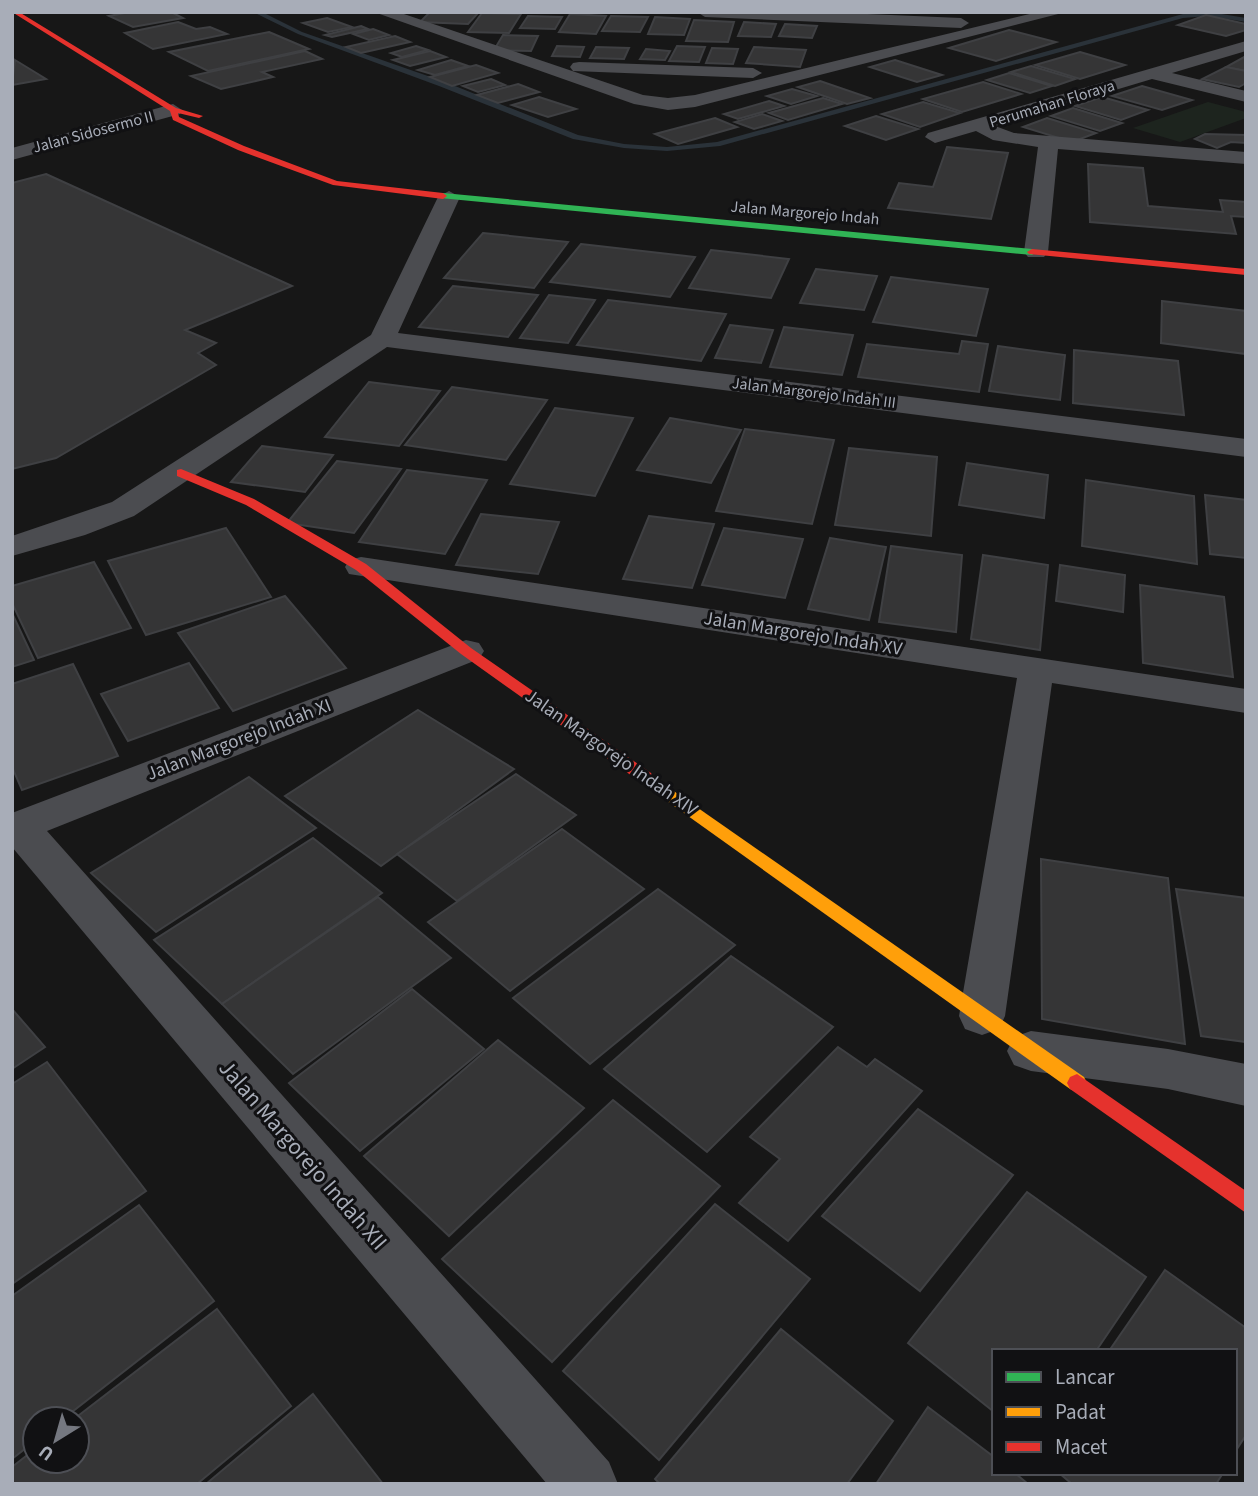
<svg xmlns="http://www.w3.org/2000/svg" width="1258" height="1496" font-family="'Source Sans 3',sans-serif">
	<rect width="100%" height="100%" fill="#171717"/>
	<!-- green -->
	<path fill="#1d241e" d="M1208,102L1246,112V118L1180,142L1133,128Z"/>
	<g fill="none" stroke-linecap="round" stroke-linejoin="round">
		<!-- stream -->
		<path fill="#2a3239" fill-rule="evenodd" d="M253,12H262L302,32L445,82L578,135L624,144L667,147L717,142L1183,14L1210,12L1246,18V22L1209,16L1183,18L720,146L667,151L624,148L573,139L439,86L298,34Z"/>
	</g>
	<!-- building -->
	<g fill="#353536" stroke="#3f4043" stroke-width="2">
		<path d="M130,12H171L183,18L133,27L109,16Z"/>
		<path d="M430,12H479L468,24L420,22Z"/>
		<path d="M482,13L521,14L509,33L468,32Z"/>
		<path d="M570,14L606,16L596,34L559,32Z"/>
		<path d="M1206,15L1246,24V30L1226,36L1178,25Z"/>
		<path d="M528,16L562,17L555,29L520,28Z"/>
		<path d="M611,16L648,17L640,32L602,31Z"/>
		<path d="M655,17L690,19L684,35L648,34Z"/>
		<path d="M327,18L352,27L328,32L303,23Z"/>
		<path d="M694,20L734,22L728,42L686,41Z"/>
		<path d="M178,22L196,29L210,27L227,34L153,49L125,33Z"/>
		<path d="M744,22L776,24L771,37L738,36Z"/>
		<path d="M785,24L817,26L812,38L779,36Z"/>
		<path d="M361,26L368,29L332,37L325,35Z"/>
		<path d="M373,29L389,35L369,40L353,34Z"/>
		<path d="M1009,30L1056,42L996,61L949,48Z"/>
		<path d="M269,32L309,49L208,71L169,52Z"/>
		<path d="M503,35L538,36L531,51L494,50Z"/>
		<path d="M395,36L410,42L361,53L346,47Z"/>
		<path d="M416,46L428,50L402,57L391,53Z"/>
		<path d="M557,46L584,47L580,57L552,56Z"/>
		<path d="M677,46L705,47L699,62L669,61Z"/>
		<path d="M596,47L629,48L624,59L590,58Z"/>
		<path d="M754,47L806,50L800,67L746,63Z"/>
		<path d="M712,48L738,49L733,64L706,63Z"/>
		<path d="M646,49L670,51L665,60L640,59Z"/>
		<path d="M305,51L322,59L262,72L273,77L221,89L191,76Z"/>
		<path d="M430,51L446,57L410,66L393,60Z"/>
		<path d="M1080,52L1125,65L1080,79L1035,65Z"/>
		<path d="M1246,56V71L1226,67Z"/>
		<path d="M15,60L46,79L12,85Z"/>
		<path d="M451,60L468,66L435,75L418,70Z"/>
		<path d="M895,60L942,75L917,82L870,67Z"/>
		<path d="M476,65L498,73L452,86L430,77Z"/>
		<path d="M1031,66L1075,79L1055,86L1011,72Z"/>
		<path d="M1226,67L1246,71V83L1239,87L1202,79Z"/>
		<path d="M1009,73L1052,86L1030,93L987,80Z"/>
		<path d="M491,79L505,85L478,92L463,86Z"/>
		<path d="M820,81L870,98L847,104L798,87Z"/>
		<path d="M983,82L1021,94L962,112L923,99Z"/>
		<path d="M518,84L539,92L498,103L477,95Z"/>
		<path d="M1142,86L1192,100L1162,110L1112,96Z"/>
		<path d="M792,89L817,96L791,104L767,96Z"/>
		<path d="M539,97L576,109L548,117L512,105Z"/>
		<path d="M1102,97L1148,110L1121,120L1075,106Z"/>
		<path d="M823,98L842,104L788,120L769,113Z"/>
		<path d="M769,101L784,106L738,119L724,114Z"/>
		<path d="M923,102L960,113L920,127L882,114Z"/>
		<path d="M1073,108L1122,123L1100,131L1051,116Z"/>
		<path d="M762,114L782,121L754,129L735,122Z"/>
		<path d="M876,116L918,129L886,140L845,126Z"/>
		<path d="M715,118L737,127L678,144L655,134Z"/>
		<path d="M1047,118L1096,133L1072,142L1023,127Z"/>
		<path d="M1205,134L1246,135V143L1231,142L1217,148L1195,139Z"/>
		<path d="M947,147L1008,153L991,219L888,208L899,183L933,187Z"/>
		<path d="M1088,164L1143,168L1148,206L1223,212L1220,200L1246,202V217L1231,216L1236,234L1090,222Z"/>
		<path d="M46,174L292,286L185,330L216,343L198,353L216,365L56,458L12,469V183Z"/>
		<path d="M483,233L568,242L534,288L444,278Z"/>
		<path d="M581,244L695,257L670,297L550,282Z"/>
		<path d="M711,250L789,259L771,298L689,288Z"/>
		<path d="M816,269L877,276L864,310L800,303Z"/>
		<path d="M891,277L988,289L976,336L873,322Z"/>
		<path d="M453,286L538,295L508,337L419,327Z"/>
		<path d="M549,295L595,300L568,343L520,338Z"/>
		<path d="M608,300L726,314L701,361L577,345Z"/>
		<path d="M1162,301L1246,311V354L1161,343Z"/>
		<path d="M730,325L773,330L761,363L715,358Z"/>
		<path d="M784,327L853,335L842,375L770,367Z"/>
		<path d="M962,341L988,344L979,392L858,377L867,344L959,354Z"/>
		<path d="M998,346L1065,355L1060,400L989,391Z"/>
		<path d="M1074,350L1178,361L1184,415L1073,403Z"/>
		<path d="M369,382L440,391L399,446L325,437Z"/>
		<path d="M452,387L547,400L506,460L405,445Z"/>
		<path d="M555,408L633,418L595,496L510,484Z"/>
		<path d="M670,418L741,430L711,483L637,470Z"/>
		<path d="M745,429L834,440L812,524L716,511Z"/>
		<path d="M262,446L333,455L305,492L231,482Z"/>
		<path d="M849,448L937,457L931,536L835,525Z"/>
		<path d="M337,461L401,469L354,533L287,523Z"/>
		<path d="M967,463L1048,475L1044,518L959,505Z"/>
		<path d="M407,470L487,480L445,554L359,542Z"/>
		<path d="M1086,480L1194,496L1197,564L1082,546Z"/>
		<path d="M1205,495L1246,500V558L1210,554Z"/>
		<path d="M481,514L559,522L538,574L456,565Z"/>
		<path d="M649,516L714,524L692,588L623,579Z"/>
		<path d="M226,528L271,597L146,635L108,561Z"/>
		<path d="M724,528L803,539L785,598L702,585Z"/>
		<path d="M830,538L886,547L869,620L808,609Z"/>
		<path d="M891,546L962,555L956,632L879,622Z"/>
		<path d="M983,555L1048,565L1040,650L971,639Z"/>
		<path d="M94,562L131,628L38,658L12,603V586Z"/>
		<path d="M1060,565L1125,575L1123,612L1056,601Z"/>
		<path d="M1140,585L1224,597L1233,677L1143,663Z"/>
		<path d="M285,596L346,668L233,711L178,633Z"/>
		<path d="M12,613L34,660L12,667Z"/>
		<path d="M189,663L219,708L128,741L101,694Z"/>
		<path d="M73,664L118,756L22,790L12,767V684Z"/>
		<path d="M418,710L514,769L381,866L285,796Z"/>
		<path d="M516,774L576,815L457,901L397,854Z"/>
		<path d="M249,777L316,828L156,932L91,873Z"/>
		<path d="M562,829L644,889L510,991L428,922Z"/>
		<path d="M313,838L382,893L222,1004L154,940Z"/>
		<path d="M1041,859L1168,878L1185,1044L1042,1019Z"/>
		<path d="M658,889L735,945L590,1064L513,998Z"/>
		<path d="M1176,889L1246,898V1042L1201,1036Z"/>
		<path d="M378,897L451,958L293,1074L222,1004Z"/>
		<path d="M731,956L833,1027L707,1152L604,1069Z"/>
		<path d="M412,989L484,1049L360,1151L289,1083Z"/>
		<path d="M12,1009L45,1047L12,1069Z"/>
		<path d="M498,1040L584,1108L449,1236L364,1156Z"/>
		<path d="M838,1047L867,1067L875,1059L922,1091L788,1241L739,1203L780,1159L750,1137Z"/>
		<path d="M47,1062L146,1191L12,1284V1084Z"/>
		<path d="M613,1100L720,1186L552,1362L442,1259Z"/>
		<path d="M918,1109L1013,1175L920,1291L822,1216Z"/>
		<path d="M1027,1192L1146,1277L1096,1351H994V1412L908,1343Z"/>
		<path d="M715,1204L810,1279L659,1460L563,1371Z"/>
		<path d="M139,1205L214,1301L63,1419H35V1441L12,1459V1296Z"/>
		<path d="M1165,1270L1246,1328V1435L1235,1452V1351H1109Z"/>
		<path d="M217,1309L291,1406L197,1484H12V1467L35,1449V1461H77V1419H74Z"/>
		<path d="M781,1329L893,1421L847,1484H660L655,1479Z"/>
		<path d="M313,1394L383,1484H206Z"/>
		<path d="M928,1407L994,1457V1473H1015L1028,1484H876Z"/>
		<path d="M1059,1473H1223L1216,1484H1072Z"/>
	</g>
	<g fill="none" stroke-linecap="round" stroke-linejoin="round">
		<!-- street -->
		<g fill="#4b4c50" fill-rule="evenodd">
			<path d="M374,12H398L643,95L668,98L695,95L1038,12H1066L695,107L668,110L634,104Z"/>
			<path d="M697,12H821L961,18L969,23L961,28L705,17Z"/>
			<path d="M1246,41V51L1172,73L1246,91V102L1152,79L995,126L1014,133L1246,152V164L1058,149L1048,252L1044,257H1028L1024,252L1038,147L993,140L976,131L935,143L925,137L928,133Z"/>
			<path d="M579,62L753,68L762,73L753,78L573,71L570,67L573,63Z"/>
			<path d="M173,104L182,110L180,114L12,160V148Z"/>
			<path d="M449,191L460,197L398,333L1246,439V457L387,347L134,516L85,535L12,556V536L112,502L371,335L438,197Z"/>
			<path d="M361,557L1246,689V713L1052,683L1005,1016L999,1029L982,1035L965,1029L959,1016L1017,678L349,574L345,567L349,560Z"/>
			<path d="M466,640L479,643L484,651L479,659L47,831L609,1462L618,1484H547L12,847V813Z"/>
			<path d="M1031,1031L1168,1049L1246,1064V1106L1168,1089L1031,1071L1014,1065L1007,1051L1014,1037Z"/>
		</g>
		<!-- fast -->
		<path fill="#30b455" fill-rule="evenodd" d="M443,193L1032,249L1037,252L1032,255L440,198L439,196Z"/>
		<!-- slow -->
		<path fill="#ff9f0a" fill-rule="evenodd" d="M645,771L1084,1077L1087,1083L1084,1089L1077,1092L1070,1089L639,781L637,777Z"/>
		<!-- jam -->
		<g fill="#e5322d" fill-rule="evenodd">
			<path d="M12,12H19L176,108L203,116L199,118L178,113L179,117L244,146L337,181L443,193L447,196L443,199L333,185L238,150L173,120L170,111Z"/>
			<path d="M1032,249L1246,269V275L1029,254L1027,252Z"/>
			<path d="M181,469L254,499L366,564L471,648L651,773L653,777L651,781H639L461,654L356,570L246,505L177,476V470Z"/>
			<path d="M1077,1074L1246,1191V1213L1070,1089L1067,1083L1070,1077Z"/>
		</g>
	</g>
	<g text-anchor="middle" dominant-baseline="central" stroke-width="6" stroke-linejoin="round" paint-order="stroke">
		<!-- far-street labels -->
		<g font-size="16" fill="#a8adb8" stroke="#111113">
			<text transform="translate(1052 104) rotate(-17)">Perumahan Floraya</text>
			<text transform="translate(93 132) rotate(-15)">Jalan Sidosermo II</text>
			<text transform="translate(805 213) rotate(5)">Jalan Margorejo Indah</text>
			<text transform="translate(814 393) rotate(7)">Jalan Margorejo Indah III</text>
		</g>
		<!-- street labels -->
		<g font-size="19" fill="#a8adb8" stroke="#111113">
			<text transform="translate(803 634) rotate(9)">Jalan Margorejo Indah XV</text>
			<text transform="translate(239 740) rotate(-21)">Jalan Margorejo Indah XI</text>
			<text transform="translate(611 753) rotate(35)">Jalan Margorejo Indah XIV</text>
		</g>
		<!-- near-street labels -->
		<g font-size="23" fill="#a8adb8" stroke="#111113">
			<text transform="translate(303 1155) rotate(49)">Jalan Margorejo Indah XII</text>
		</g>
	</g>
	<!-- border -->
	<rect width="1258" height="1496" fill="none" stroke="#a8adb8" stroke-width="28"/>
	<!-- legend -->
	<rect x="992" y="1349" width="245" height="126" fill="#111113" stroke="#4d4f55" stroke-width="2"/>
	<rect x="1006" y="1372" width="35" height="10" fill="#30b455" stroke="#4d4f55" stroke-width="2"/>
	<text x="1055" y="1384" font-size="21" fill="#a8adb8">Lancar</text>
	<rect x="1006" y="1407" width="35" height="10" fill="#ff9f0a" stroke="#4d4f55" stroke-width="2"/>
	<text x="1055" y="1419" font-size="21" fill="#a8adb8">Padat</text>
	<rect x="1006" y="1442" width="35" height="10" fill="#e5322d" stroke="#4d4f55" stroke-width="2"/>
	<text x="1055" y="1454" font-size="21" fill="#a8adb8">Macet</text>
	<!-- north arrow -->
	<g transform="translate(56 1440) rotate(217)"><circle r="33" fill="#111113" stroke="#4d4f55" stroke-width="2"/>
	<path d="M0-5L12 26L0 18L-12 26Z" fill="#757880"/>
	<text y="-10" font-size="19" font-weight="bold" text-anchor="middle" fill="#a8adb8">U</text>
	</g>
</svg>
